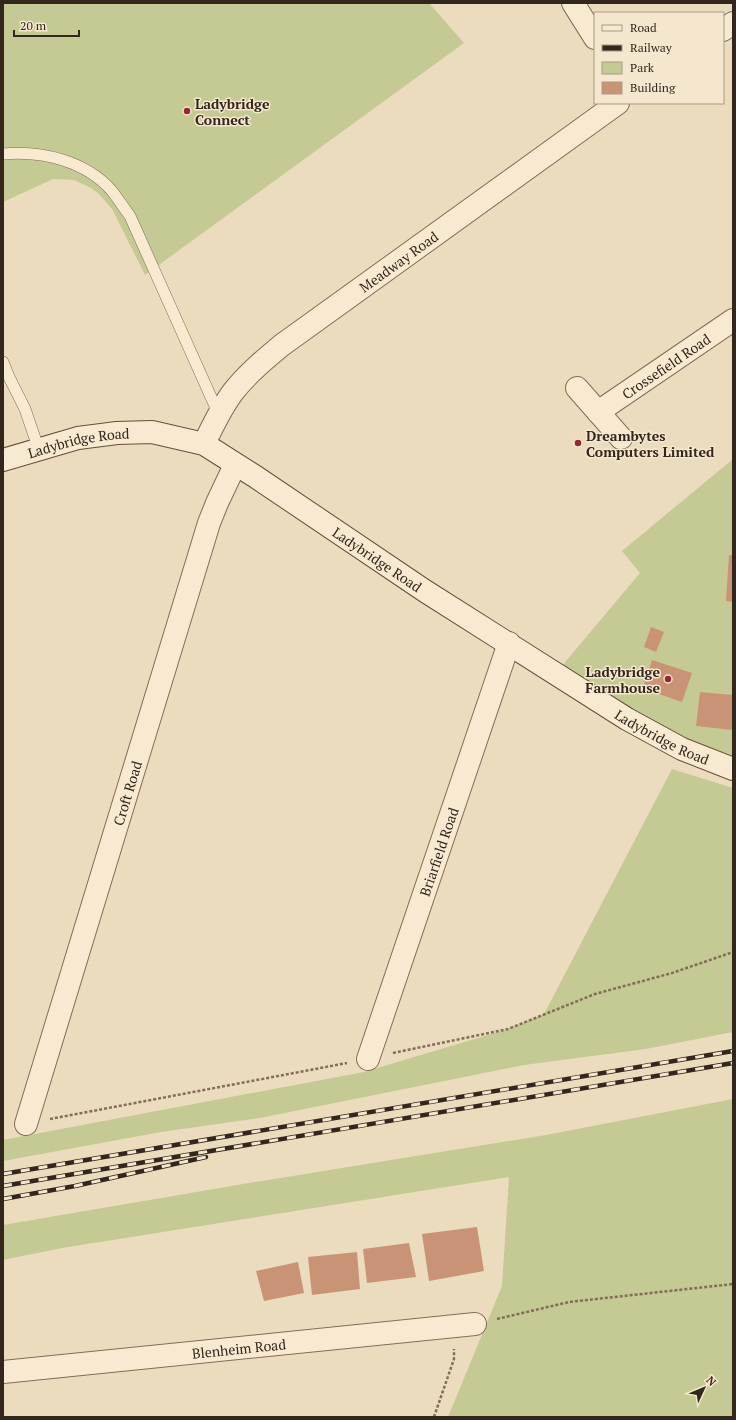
<svg xmlns="http://www.w3.org/2000/svg" width="736" height="1420" font-family="'PT Serif',serif">
	<rect width="100%" height="100%" fill="#ecdcbe"/>
	<!-- green -->
	<g fill="#c5c993">
		<path d="M3,3H429L464,43L145,275L112,209L99,194L91,188L74,180L53,179L3,202Z"/>
		<path d="M733,459V769L556,673L640,573L622,551Z"/>
		<path d="M672,769L733,788V1032L646,1049L524,1065L260,1118L161,1132L3,1161V1140L364,1072L508,1029L544,1014Z"/>
		<path d="M733,1099V1417H448L502,1286L509,1177L62,1248L3,1260V1225L249,1183L546,1135Z"/>
	</g>
	<!-- building -->
	<g fill="#c99475">
		<path d="M729,555H733V602L726,601Z"/>
		<path d="M651,627L664,632L656,652L644,647Z"/>
		<path d="M652,660L692,673L682,702L653,692L655,688L644,684Z"/>
		<path d="M700,692L733,695V730L696,726Z"/>
		<path d="M477,1227L484,1271L429,1281L422,1234Z"/>
		<path d="M409,1243L416,1277L367,1283L363,1249Z"/>
		<path d="M357,1252L360,1289L312,1295L308,1257Z"/>
		<path d="M298,1262L304,1293L264,1301L256,1271Z"/>
	</g>
	<g fill="none" stroke-linecap="round" stroke-linejoin="round">
		<defs>
			<g id="lane">
				<path d="M3,154C41,150 86,161 112,191C118,199 124,208 130,216L219,415"/>
				<path d="M3,362L9,377L25,409L39,450"/>
			</g>
			<g id="street">
				<path d="M573,3L595,38"/>
				<path d="M723,30L733,23"/>
				<path d="M577,388L621,438"/>
				<path id="s1" d="M598,412L733,320"/>
				<path id="s2" d="M204,444C212,427 221,408 233,392C247,374 264,360 282,345L618,103"/>
				<path id="s3" d="M368,1059L509,643"/>
				<path id="s4" d="M26,1124L209,523L217,503L235,465"/>
				<path id="s5" d="M3,1372L475,1324"/>
			</g>
			<g id="secondary">
				<path id="s6" d="M3,460L78,438L117,433L152,432L204,444L256,477L425,591L627,719L682,749L733,769"/>
			</g>
		</defs>
		<!-- lane casing -->
		<use href="#lane" stroke="#836d58" stroke-width="12"/>
		<!-- street casing -->
		<use href="#street" stroke="#836d58" stroke-width="24"/>
		<!-- secondary casing -->
		<use href="#secondary" stroke="#654e3b" stroke-width="24"/>
		<!-- path -->
		<g stroke="#836d58" stroke-width="2.5" stroke-dasharray="3 2" stroke-linecap="butt">
			<path d="M393,1053L508,1029L595,994L672,973L733,952"/>
			<path d="M50,1119L347,1063"/>
			<path d="M497,1319L569,1302L733,1284"/>
			<path d="M434,1417L454,1359V1349"/>
		</g>
		<!-- lane -->
		<use href="#lane" stroke="#f7ead1" stroke-width="11"/>
		<!-- street -->
		<use href="#street" stroke="#f7ead1" stroke-width="22"/>
		<!-- secondary -->
		<use href="#secondary" stroke="#f7ead1" stroke-width="22"/>
		<defs>
			<g id="rail">
				<path d="M3,1174L733,1051"/>
				<path d="M3,1186L733,1063"/>
				<path d="M3,1199L75,1186L206,1157"/>
			</g>
		</defs>
		<!-- rail casing -->
		<use href="#rail" stroke="#33261c" stroke-width="4.5"/>
		<!-- rail -->
		<use href="#rail" stroke="#f4e7cd" stroke-width="3" stroke-dasharray="9" stroke-linecap="butt"/>
	</g>
	<!-- markers -->
	<g fill="#902a30" stroke="#f4e7cd" stroke-width="1.5">
		<circle cx="187" cy="111" r="4"/>
		<circle cx="578" cy="443" r="4"/>
		<circle cx="668" cy="679" r="4"/>
	</g>
	<g text-anchor="middle" dominant-baseline="central" stroke-width="3" stroke-linejoin="round" paint-order="stroke">
		<!-- poi labels -->
		<g font-size="14" font-weight="bold" fill="#33261c" stroke="#f4e7cd" text-anchor="start">
			<text x="195" y="103">Ladybridge<tspan x="195" dy="16">Connect</tspan></text>
			<text x="586" y="435">Dreambytes<tspan x="586" dy="16">Computers Limited</tspan></text>
			<text x="660" y="671" text-anchor="end">Ladybridge<tspan x="660" dy="16">Farmhouse</tspan></text>
		</g>
		<!-- street labels -->
		<g font-size="14" fill="#33261c" stroke="#f4e7cd">
			<text stroke="none"><textPath href="#s2" startOffset="271">Meadway Road</textPath></text>
			<text stroke="none"><textPath href="#s1" startOffset="82">Crossefield Road</textPath></text>
			<text stroke="none"><textPath href="#s6" startOffset="78">Ladybridge Road</textPath></text>
			<text stroke="none"><textPath href="#s6" startOffset="414">Ladybridge Road</textPath></text>
			<text stroke="none"><textPath href="#s6" startOffset="750">Ladybridge Road</textPath></text>
			<text stroke="none"><textPath href="#s4" startOffset="346">Croft Road</textPath></text>
			<text stroke="none"><textPath href="#s3" startOffset="219">Briarfield Road</textPath></text>
			<text stroke="none"><textPath href="#s5" startOffset="237">Blenheim Road</textPath></text>
		</g>
	</g>
	<!-- border -->
	<rect width="736" height="1420" fill="none" stroke="#33261c" stroke-width="8"/>
	<!-- legend -->
	<rect x="594" y="12" width="130" height="92" fill="#f4e7cd" stroke="#a79a86"/>
	<rect x="602" y="25" width="20" height="6" fill="#f7ead1" stroke="#a79a86"/>
	<text x="630" y="32" font-size="12" fill="#33261c">Road</text>
	<rect x="602" y="45" width="20" height="6" fill="#33261c" stroke="#a79a86"/>
	<text x="630" y="52" font-size="12" fill="#33261c">Railway</text>
	<rect x="602" y="62" width="20" height="12" fill="#c5c993" stroke="#a79a86"/>
	<text x="630" y="72" font-size="12" fill="#33261c">Park</text>
	<rect x="602" y="82" width="20" height="12" fill="#c99475" stroke="#a79a86"/>
	<text x="630" y="92" font-size="12" fill="#33261c">Building</text>
	<!-- north arrow -->
	<g transform="translate(704 1388) rotate(46)" stroke="#f4e7cd" stroke-width="3" paint-order="stroke">
	<path d="M0-3L7 15L0 10L-7 15Z" fill="#33261c"/>
	<text y="-6" font-size="11" font-weight="bold" text-anchor="middle" fill="#33261c">N</text>
	</g>
	<!-- scale -->
	<path d="M14 30v6h65v-6" fill="none" stroke="#33261c" stroke-width="2"/>
	<text x="20" y="30" font-size="12" fill="#33261c" stroke="#f4e7cd" stroke-width="3" paint-order="stroke">20 m</text>
</svg>
